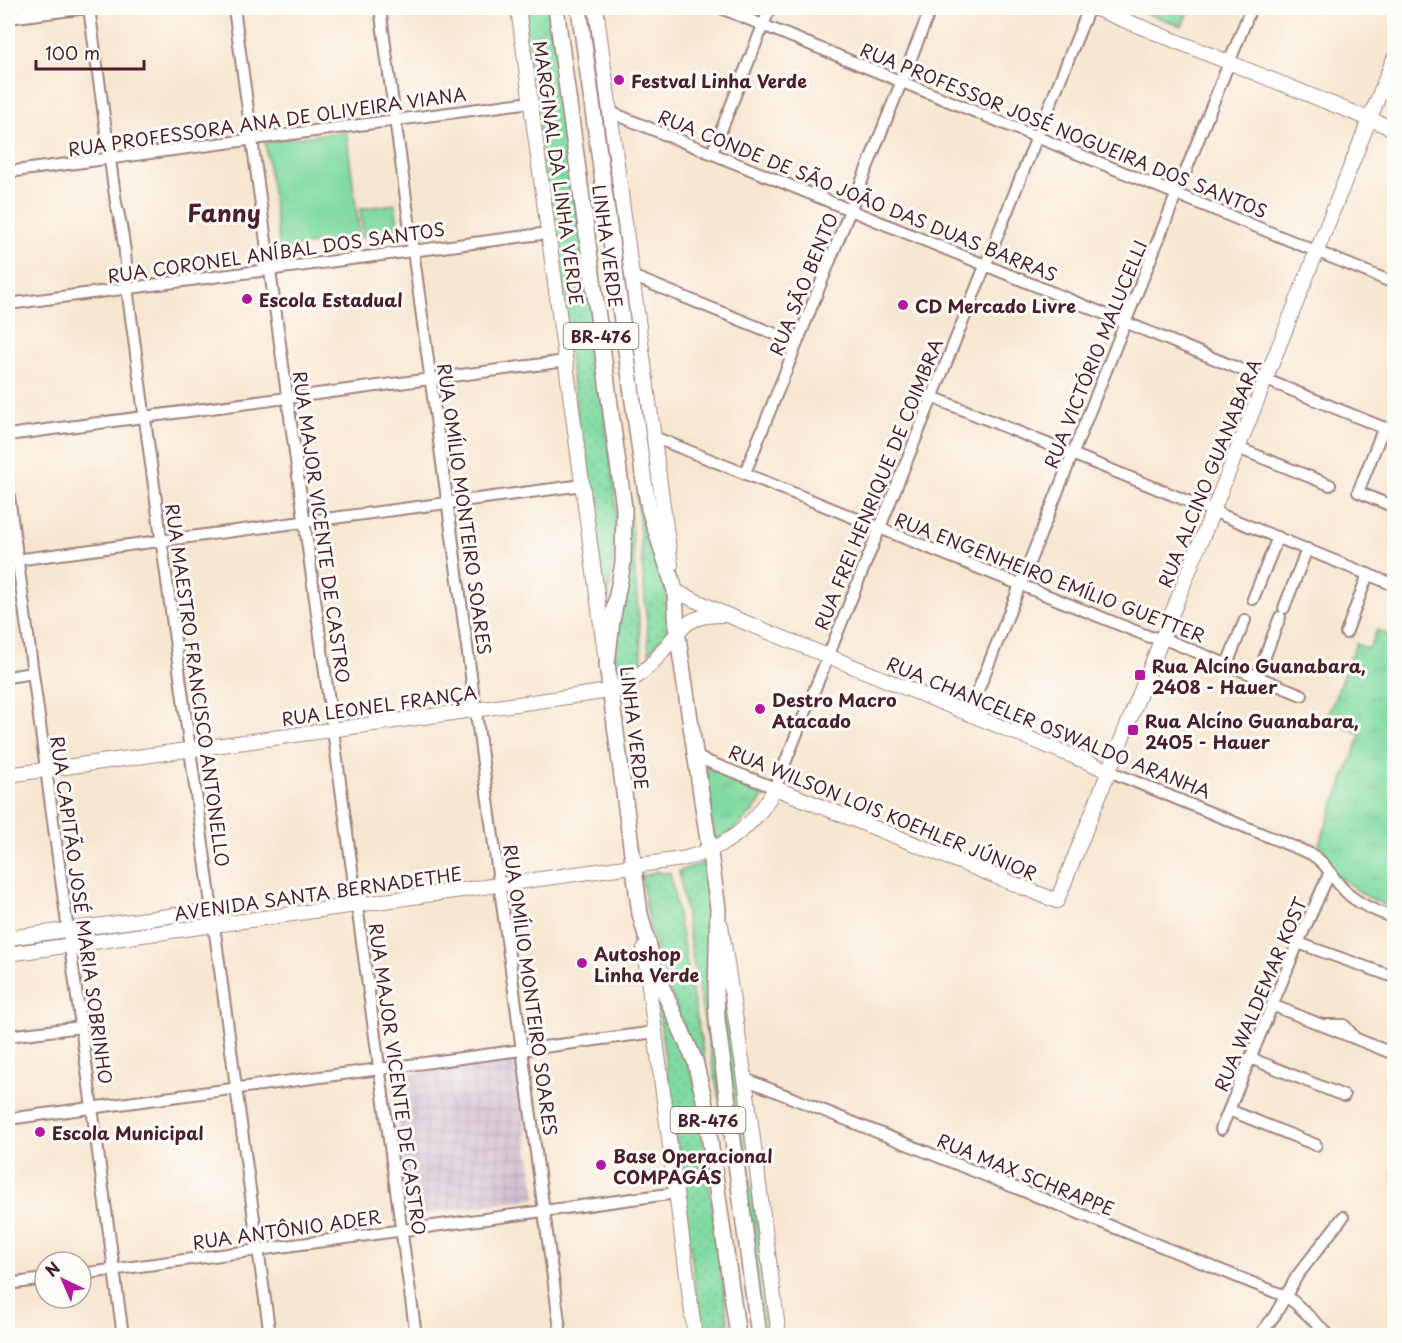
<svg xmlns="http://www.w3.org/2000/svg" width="1402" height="1343" font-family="'Playpen Sans',sans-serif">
	<defs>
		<pattern id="industrial-grid" width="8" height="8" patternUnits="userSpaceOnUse" patternTransform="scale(1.5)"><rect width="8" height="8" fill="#d0bdcd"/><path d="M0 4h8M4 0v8" fill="none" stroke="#b4a2b0"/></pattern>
		<pattern id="grass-dots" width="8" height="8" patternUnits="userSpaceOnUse" patternTransform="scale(1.5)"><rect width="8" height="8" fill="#81dba1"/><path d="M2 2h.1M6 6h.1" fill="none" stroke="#71bc8b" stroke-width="1.8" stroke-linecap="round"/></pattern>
		<pattern id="park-tufts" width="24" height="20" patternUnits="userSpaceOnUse" patternTransform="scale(1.5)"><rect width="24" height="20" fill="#81dba1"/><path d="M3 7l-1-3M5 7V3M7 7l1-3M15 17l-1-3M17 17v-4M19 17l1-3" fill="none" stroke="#71bc8b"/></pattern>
	</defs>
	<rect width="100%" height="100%" fill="#fdfcf7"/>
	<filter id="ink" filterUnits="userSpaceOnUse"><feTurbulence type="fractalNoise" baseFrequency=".0167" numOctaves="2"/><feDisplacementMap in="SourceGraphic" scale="12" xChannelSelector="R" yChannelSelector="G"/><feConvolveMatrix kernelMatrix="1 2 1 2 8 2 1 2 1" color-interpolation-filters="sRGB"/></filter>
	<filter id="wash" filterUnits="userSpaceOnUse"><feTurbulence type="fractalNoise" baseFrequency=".008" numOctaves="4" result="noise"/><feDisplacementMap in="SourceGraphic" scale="24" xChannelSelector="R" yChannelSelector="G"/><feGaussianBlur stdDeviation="1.35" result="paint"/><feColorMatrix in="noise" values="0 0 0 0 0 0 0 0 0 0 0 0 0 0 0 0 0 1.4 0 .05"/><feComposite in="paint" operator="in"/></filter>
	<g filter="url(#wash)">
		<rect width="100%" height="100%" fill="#f7e6d0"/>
		<!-- industrial -->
		<path fill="url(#industrial-grid)" d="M515,1060L536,1198L411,1216L391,1076Z"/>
		<!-- grass -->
		<g fill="url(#grass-dots)" stroke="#667d66" stroke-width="1.5">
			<path d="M521,8H551L615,493C619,539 611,572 605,617Z"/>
			<path d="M585,8H592L664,539L654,507Z"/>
			<path d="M637,494H639L666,586L671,621L664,639L659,641L649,653Z"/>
			<path d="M629,495L642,659L632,669L615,677V662Z"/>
			<path d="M704,863L710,905L721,1099H719L692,955L679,871Z"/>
			<path d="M656,871L662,873L670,872L712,1100L667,983L650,929L641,876L651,874Z"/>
			<path d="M723,977L772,1335H765L723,1022Z"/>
			<path d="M655,985L691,1069L697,1096L730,1335H702Z"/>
		</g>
		<!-- park -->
		<g fill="url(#park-tufts)" stroke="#667d66" stroke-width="1.5">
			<path d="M1377,630L1394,637V910L1366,896L1336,875L1319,844L1361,734L1326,719L1356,644L1369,649Z"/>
			<path d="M707,767H711L760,787L764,794C757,811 734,832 717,839L715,838L705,770Z"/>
		</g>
		<!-- pitch -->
		<g fill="#81dba1" stroke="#667d66" stroke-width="1.5">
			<path d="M1132,8H1189L1182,26Z"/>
			<path d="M346,131L360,237L280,249L265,142Z"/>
			<path d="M395,204L399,232L364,237L360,209Z"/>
		</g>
	</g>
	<g filter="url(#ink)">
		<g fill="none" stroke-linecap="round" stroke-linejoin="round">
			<defs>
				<g id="minor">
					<path d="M89,8L116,203C123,231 127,259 127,288L270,1336"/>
					<path d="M234,8L416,1336"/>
					<path d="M380,8L561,1336"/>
					<path d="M721,8L1394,283"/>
					<path d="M8,18L87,8"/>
					<path d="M610,112L1394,432"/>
					<path d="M712,153L770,8"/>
					<path d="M8,172L531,102"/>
					<path d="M632,276L797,343"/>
					<path d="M8,304L549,233"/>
					<path d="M932,397L1394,585"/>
					<path d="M1384,427L1358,492L1394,507"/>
					<path d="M8,435L566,361"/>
					<path d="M654,437L1150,637L1162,638L1302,695"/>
					<path d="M1238,448L1330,485"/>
					<path d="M745,473L931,8"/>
					<path d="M8,489L123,1336"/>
					<path d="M8,561L583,485"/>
					<path d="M1253,599L1278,537"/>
					<path d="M1284,608L1307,549"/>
					<path d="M1346,633L1368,574"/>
					<path d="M1227,664L1245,620"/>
					<path d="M8,677L32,673"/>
					<path d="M1257,677L1280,617"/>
					<path d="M969,713L1251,8"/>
					<path d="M696,757L775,788L1089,8"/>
					<path d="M1109,771L1311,854C1326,862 1332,878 1344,890C1357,904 1376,911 1394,918"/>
					<path d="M1298,943L1394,977"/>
					<path d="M1272,1005L1394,1054"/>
					<path d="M1326,1025H1344L1355,1038"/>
					<path d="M8,1036L81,1027"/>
					<path d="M1250,1058L1344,1096"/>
					<path d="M745,1079L1285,1296L1294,1302L1330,1336"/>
					<path d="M1229,1110L1316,1145"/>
					<path d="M8,1119L655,1032"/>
					<path d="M1221,1129L1298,943L1330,872"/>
					<path d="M1394,1175V1174"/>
					<path d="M81,1274L676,1193"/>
					<path d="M8,1284L45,1279"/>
					<path d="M1259,1336L1275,1315L1297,1276L1343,1217"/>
					<path d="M1391,1336L1394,1328"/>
				</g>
				<g id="major">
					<path d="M518,8L605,654"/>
					<path d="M596,8L671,565"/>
					<path d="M1094,8L1394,129"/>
					<path d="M674,584L675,591L727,615L1109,771"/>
					<path d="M8,775L610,691C628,685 643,673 656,659C679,633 683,614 723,615"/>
					<path d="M721,925L745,1079L779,1336"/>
					<path d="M8,938L212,910"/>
					<path d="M644,949L695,1336"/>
					<path d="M8,954L682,859C723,850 756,826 775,788L1057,901L1394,58"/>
				</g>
				<g id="highway">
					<path d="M556,8L624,508L623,563L612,621L607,664L640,914L657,976L695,1061L704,1099L738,1336"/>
					<path d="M579,8L644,481L649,509L675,591L677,631L718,908L716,993L717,1020L759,1336"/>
				</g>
			</defs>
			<!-- minor casing -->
			<use href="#minor" stroke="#a0827e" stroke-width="14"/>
			<!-- major casing -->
			<use href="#major" stroke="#a0827e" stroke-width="16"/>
			<!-- highway casing -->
			<use href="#highway" stroke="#a0827e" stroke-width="18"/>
			<!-- minor -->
			<use href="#minor" stroke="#fff" stroke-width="10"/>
			<!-- major -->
			<use href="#major" stroke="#fff" stroke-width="14"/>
			<!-- highway -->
			<use href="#highway" stroke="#fff" stroke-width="15"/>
		</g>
	</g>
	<!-- markers -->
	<g fill="#b5179e" stroke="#fdfcf7" stroke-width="2">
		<circle cx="619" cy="80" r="6"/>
		<circle cx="247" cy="299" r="6"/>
		<circle cx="903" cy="305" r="6"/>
		<rect x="1134" y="669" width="12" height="12" rx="3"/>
		<circle cx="760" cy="709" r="6"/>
		<rect x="1127" y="724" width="12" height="12" rx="3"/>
		<circle cx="582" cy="963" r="6"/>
		<circle cx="40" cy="1132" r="6"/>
		<circle cx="601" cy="1165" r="6"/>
	</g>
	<g text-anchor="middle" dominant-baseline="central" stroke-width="6" stroke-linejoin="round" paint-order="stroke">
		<!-- shield labels -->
		<g fill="#fdfcf7" stroke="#806168" stroke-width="1.5">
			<rect x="563.5" y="323" width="75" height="26" rx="4.5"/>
			<rect x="670.5" y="1107" width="75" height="26" rx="4.5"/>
		</g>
		<g font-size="16" font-weight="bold" fill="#4a1f2b">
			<text x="601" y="336">BR-476</text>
			<text x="708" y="1120">BR-476</text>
		</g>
		<!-- poi labels -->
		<g font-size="18" font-weight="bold" fill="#4a1f2b" stroke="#fdfcf7" text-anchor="start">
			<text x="631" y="80">Festval Linha Verde</text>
			<text x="259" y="299">Escola Estadual</text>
			<text x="915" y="305">CD Mercado Livre</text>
			<text x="1152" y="665">Rua Alcíno Guanabara,<tspan x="1152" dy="21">2408 - Hauer</tspan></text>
			<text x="772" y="699">Destro Macro<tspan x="772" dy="21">Atacado</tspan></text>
			<text x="1145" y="720">Rua Alcíno Guanabara,<tspan x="1145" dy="21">2405 - Hauer</tspan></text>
			<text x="594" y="953">Autoshop<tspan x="594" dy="21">Linha Verde</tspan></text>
			<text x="52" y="1132">Escola Municipal</text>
			<text x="613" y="1155">Base Operacional<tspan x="613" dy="21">COMPAGÁS</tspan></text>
		</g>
		<!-- street labels -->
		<g font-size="18" fill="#4a1f2b" stroke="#fdfcf7">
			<text transform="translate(267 121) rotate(-8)">RUA PROFESSORA ANA DE OLIVEIRA VIANA</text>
			<text transform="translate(1064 130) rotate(22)">RUA PROFESSOR JOSÉ NOGUEIRA DOS SANTOS</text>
			<text transform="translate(559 173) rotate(82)">MARGINAL DA LINHA VERDE</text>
			<text transform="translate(858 195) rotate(22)">RUA CONDE DE SÃO JOÃO DAS DUAS BARRAS</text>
			<text transform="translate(608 246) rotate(82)">LINHA VERDE</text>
			<text transform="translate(276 252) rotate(-8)">RUA CORONEL ANÍBAL DOS SANTOS</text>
			<text transform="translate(803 284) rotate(-68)">RUA SÃO BENTO</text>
			<text transform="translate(1095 354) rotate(-68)">RUA VICTÓRIO MALUCELLI</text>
			<text transform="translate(1209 473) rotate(-68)">RUA ALCINO GUANABARA</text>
			<text transform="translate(878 484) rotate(-68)">RUA FREI HENRIQUE DE COIMBRA</text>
			<text transform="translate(465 509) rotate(82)">RUA OMÍLIO MONTEIRO SOARES</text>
			<text transform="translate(322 527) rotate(82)">RUA MAJOR VICENTE DE CASTRO</text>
			<text transform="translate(1050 577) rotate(21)">RUA ENGENHEIRO EMÍLIO GUETTER</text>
			<text transform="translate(198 685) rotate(82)">RUA MAESTRO FRANCISCO ANTONELLO</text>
			<text transform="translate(379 705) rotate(-8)">RUA LEONEL FRANÇA</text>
			<text transform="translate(1049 727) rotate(22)">RUA CHANCELER OSWALDO ARANHA</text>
			<text transform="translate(635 728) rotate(83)">LINHA VERDE</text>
			<text transform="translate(883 812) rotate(22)">RUA WILSON LOIS KOEHLER JÚNIOR</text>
			<text transform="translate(318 893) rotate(-8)">AVENIDA SANTA BERNADETHE</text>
			<text transform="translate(82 910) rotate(82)">RUA CAPITÃO JOSÉ MARIA SOBRINHO</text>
			<text transform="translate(531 990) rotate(82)">RUA OMÍLIO MONTEIRO SOARES</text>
			<text transform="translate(1260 994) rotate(-67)">RUA WALDEMAR KOST</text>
			<text transform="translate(398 1079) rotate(82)">RUA MAJOR VICENTE DE CASTRO</text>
			<text transform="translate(1026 1174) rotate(22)">RUA MAX SCHRAPPE</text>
			<text transform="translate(287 1229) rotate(-8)">RUA ANTÔNIO ADER</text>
		</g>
		<!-- district labels -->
		<g font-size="24" font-weight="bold" fill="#4a1f2b" stroke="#fdfcf7">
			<text x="224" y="212">Fanny</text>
		</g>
	</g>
	<!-- margin -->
	<rect width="1402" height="1343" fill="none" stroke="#fdfcf7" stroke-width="30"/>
	<!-- north arrow -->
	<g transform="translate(63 1280) rotate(316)"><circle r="28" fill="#fdfcf7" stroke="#b5a4a5" stroke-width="1.5"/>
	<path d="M0-4.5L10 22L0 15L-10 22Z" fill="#b5179e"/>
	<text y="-9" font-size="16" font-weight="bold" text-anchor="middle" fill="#4a1f2b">N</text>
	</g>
	<!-- scale -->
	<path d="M36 60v9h108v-9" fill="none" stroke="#4a1f2b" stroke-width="3"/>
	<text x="45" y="60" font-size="18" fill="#4a1f2b" stroke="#fdfcf7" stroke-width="4.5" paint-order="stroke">100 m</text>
</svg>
